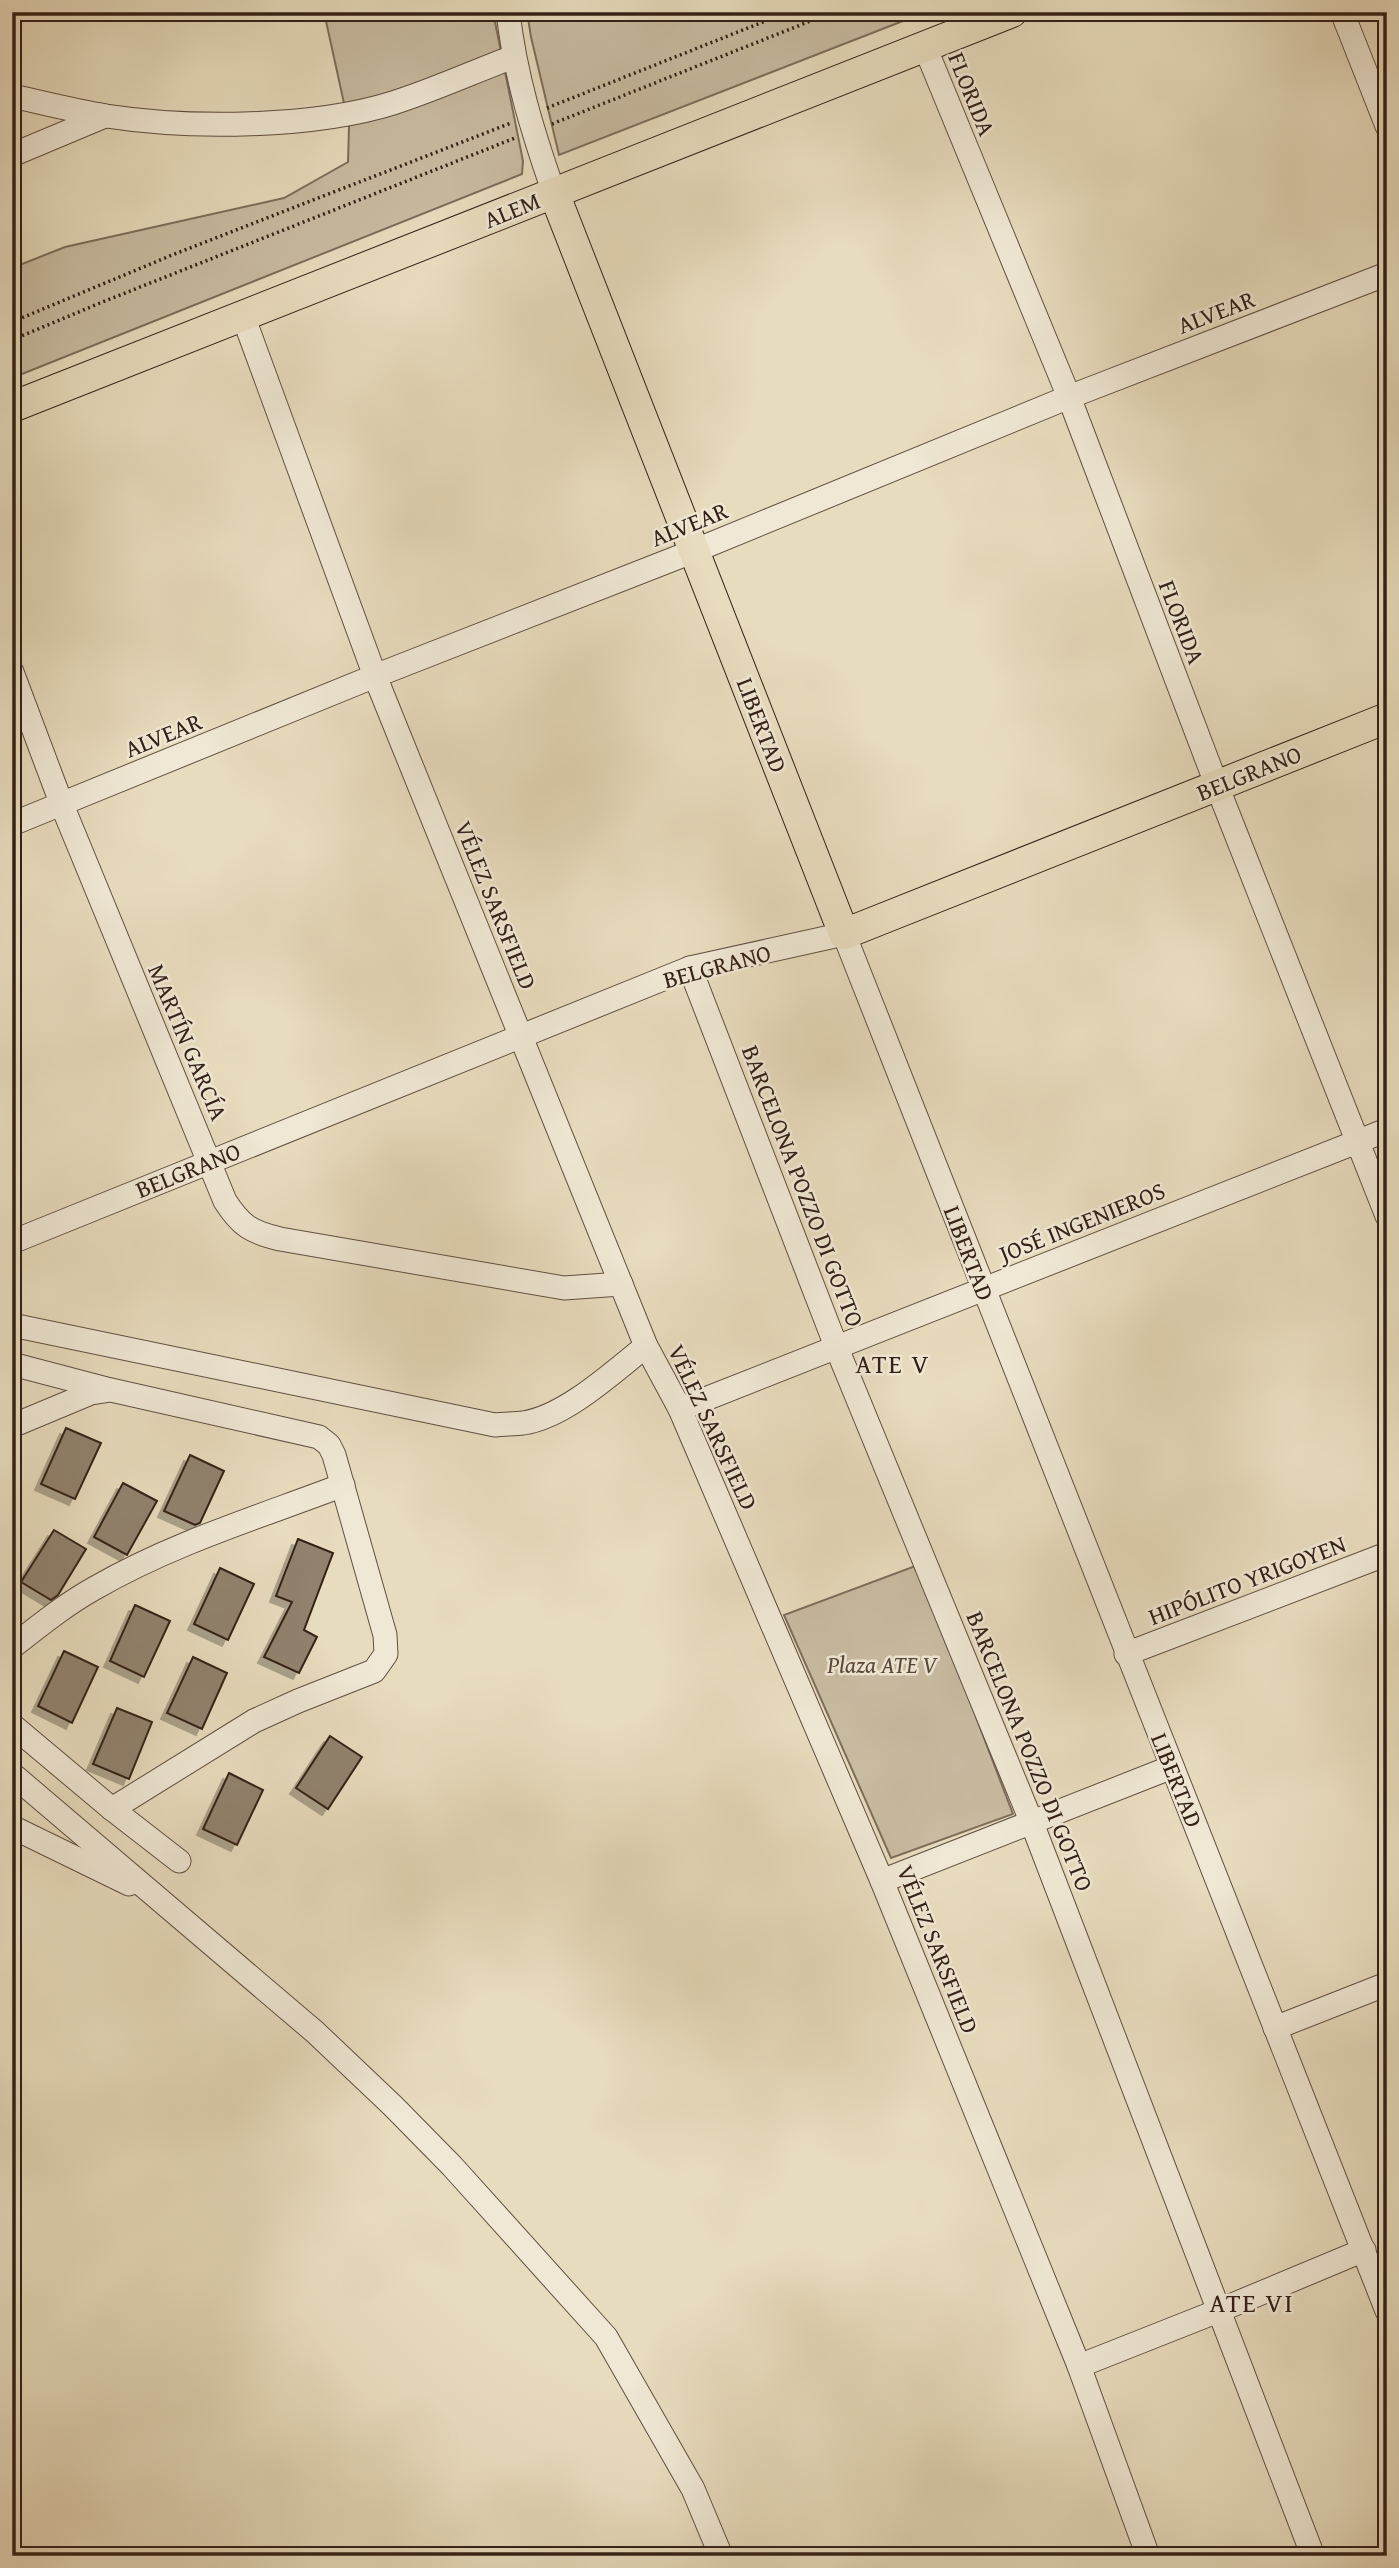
<svg xmlns="http://www.w3.org/2000/svg" width="1399" height="2568" font-family="'Gentium Book Plus',serif">
	<defs>
		<filter id="shadow"><feDropShadow dx="-6" dy="6" stdDeviation="0" flood-color="#0004"/></filter>
	</defs>
	<rect width="100%" height="100%" fill="#e8dcbe"/>
	<filter id="stains"><feTurbulence type="fractalNoise" baseFrequency=".00286" numOctaves="4"/><feColorMatrix values="0 0 0 0 .2 0 0 0 0 .09 0 0 0 0 .02 0 0 0 .5 -.17"/></filter>
	<radialGradient id="worn" r=".72"><stop offset=".6" stop-color="#630" stop-opacity="0"/><stop offset="1" stop-color="#630" stop-opacity=".3"/></radialGradient>
	<!-- green -->
	<g fill="#c9bca2" stroke="#7e6e5c" stroke-width="2">
		<path d="M281,12H493L523,161L522,174L12,378V268L65,247L284,198L348,162L349,126L326,21Z"/>
		<path d="M527,12H926L559,155L531,37Z"/>
		<path d="M918,1565L1013,1814L891,1858L784,1615Z"/>
	</g>
	<!-- building -->
	<g fill="#91826e" stroke="#332017" stroke-width="2" filter="url(#shadow)">
		<path d="M66,1428L101,1443L75,1499L41,1484Z"/>
		<path d="M190,1455L224,1471L200,1523L195,1525L164,1511Z"/>
		<path d="M123,1483L157,1501L127,1555L94,1537Z"/>
		<path d="M54,1530L86,1549L58,1595L51,1600L21,1582Z"/>
		<path d="M298,1539L333,1553L304,1630L317,1637L299,1673L264,1657L292,1602L276,1596Z"/>
		<path d="M220,1568L254,1584L228,1640L194,1624Z"/>
		<path d="M135,1605L170,1621L144,1677L110,1661Z"/>
		<path d="M64,1651L98,1667L72,1723L38,1706Z"/>
		<path d="M193,1657L227,1673L202,1729L167,1713Z"/>
		<path d="M117,1708L152,1722L129,1779L93,1764Z"/>
		<path d="M330,1736L362,1757L328,1809L296,1788Z"/>
		<path d="M229,1773L263,1790L237,1845L203,1829Z"/>
	</g>
	<g fill="none" stroke-linecap="round" stroke-linejoin="round">
		<defs>
			<g id="minor">
				<path d="M508,12C515,75 533,133 554,193"/>
				<path d="M1342,12L1387,126"/>
				<path d="M925,47L1069,397L1217,786L1387,1216"/>
				<path d="M12,96C44,103 75,111 106,116C190,129 313,128 393,103C434,90 473,72 513,57"/>
				<path d="M12,155L105,116"/>
				<path d="M243,316L375,676L646,1346L680,1409L882,1881L1079,2366L1148,2556"/>
				<path d="M12,672L62,805L225,1201C241,1226 251,1232 280,1239L564,1288L621,1284"/>
				<path d="M12,824L375,676L694,551L1069,397L1387,274"/>
				<path d="M690,968L836,1346L1032,1823L1313,2556"/>
				<path d="M12,1242L690,968L844,934L1387,2311"/>
				<path d="M12,1325L495,1425C504,1424 514,1424 523,1423C565,1417 613,1372 646,1346"/>
				<path d="M12,1364L107,1389"/>
				<path d="M680,1409L1387,1130"/>
				<path d="M12,1426L91,1393L111,1390L319,1437L329,1445L334,1455L385,1635L386,1654L374,1671L298,1701L254,1721L112,1809"/>
				<path d="M12,1647C39,1626 66,1604 95,1588C173,1543 259,1517 343,1485"/>
				<path d="M1126,1654L1387,1554"/>
				<path d="M12,1725L112,1809L179,1861"/>
				<path d="M12,1774L315,2032L393,2106L452,2166L606,2337L693,2489L721,2556"/>
				<path d="M12,1827L129,1884"/>
				<path d="M882,1881L1172,1767"/>
				<path d="M1275,2028L1387,1984"/>
				<path d="M1079,2366L1218,2311L1364,2250"/>
			</g>
			<g id="major">
				<path d="M554,193L844,934L1387,718"/>
				<path d="M12,407L1012,12"/>
			</g>
		</defs>
		<!-- minor casing -->
		<use href="#minor" stroke="#604f41" stroke-width="25"/>
		<!-- major casing -->
		<use href="#major" stroke="#332017" stroke-width="32"/>
		<!-- path -->
		<g stroke="#332017" stroke-width="3.5" stroke-dasharray="2 3.5" stroke-linecap="butt">
			<path d="M547,108L788,12"/>
			<path d="M552,124L833,12"/>
			<path d="M12,322L172,255L511,123"/>
			<path d="M12,340L100,303L515,138"/>
		</g>
		<!-- minor -->
		<use href="#minor" stroke="#f0e8d5" stroke-width="23"/>
		<!-- major -->
		<use href="#major" stroke="#e8dcbe" stroke-width="30"/>
	</g>
	<g text-anchor="middle" dominant-baseline="central" stroke-width="5" stroke-linejoin="round" paint-order="stroke">
		<!-- street labels -->
		<g font-size="24" fill="#332017" stroke="#f0e8d5">
			<text transform="translate(972 94) rotate(68)">FLORIDA</text>
			<text transform="translate(512 210) rotate(-22)">ALEM</text>
			<text transform="translate(1216 312) rotate(-21)">ALVEAR</text>
			<text transform="translate(689 524) rotate(-22)">ALVEAR</text>
			<text transform="translate(1182 622) rotate(69)">FLORIDA</text>
			<text transform="translate(762 725) rotate(69)">LIBERTAD</text>
			<text transform="translate(163 735) rotate(-22)">ALVEAR</text>
			<text transform="translate(1249 773) rotate(-22)">BELGRANO</text>
			<text transform="translate(496 905) rotate(68)">VÉLEZ SARSFIELD</text>
			<text transform="translate(717 966) rotate(-15)">BELGRANO</text>
			<text transform="translate(188 1042) rotate(67)">MARTÍN GARCÍA</text>
			<text transform="translate(188 1170) rotate(-22)">BELGRANO</text>
			<text transform="translate(803 1186) rotate(69)">BARCELONA POZZO DI GOTTO</text>
			<text transform="translate(1082 1222) rotate(-22)">JOSÉ INGENIEROS</text>
			<text transform="translate(969 1253) rotate(69)">LIBERTAD</text>
			<text transform="translate(713 1427) rotate(65)">VÉLEZ SARSFIELD</text>
			<text transform="translate(1247 1580) rotate(-21)">HIPÓLITO YRIGOYEN</text>
			<text transform="translate(1030 1751) rotate(68)">BARCELONA POZZO DI GOTTO</text>
			<text transform="translate(1177 1780) rotate(68)">LIBERTAD</text>
			<text transform="translate(938 1949) rotate(68)">VÉLEZ SARSFIELD</text>
		</g>
		<!-- park labels -->
		<g font-size="24" font-style="italic" fill="#58473a" stroke="#f0e8d5">
			<text x="882" y="1664">Plaza ATE V</text>
		</g>
		<!-- neighbourhood labels -->
		<g font-size="26" letter-spacing="2" fill="#332017" stroke="#f0e8d5">
			<text x="893" y="1363">ATE V</text>
			<text x="1252" y="2302">ATE VI</text>
		</g>
	</g>
	<!-- margin -->
	<rect width="1399" height="2568" fill="none" stroke="#e8dcbe" stroke-width="42"/>
	<rect x="14" y="14" width="1371" height="2540" fill="none" stroke="#332017" stroke-width="3.5"/>
	<rect x="21" y="21" width="1357" height="2526" fill="none" stroke="#332017" stroke-width="2"/>
	<rect width="100%" height="100%" filter="url(#stains)"/>
	<rect width="100%" height="100%" fill="url(#worn)"/>
</svg>
